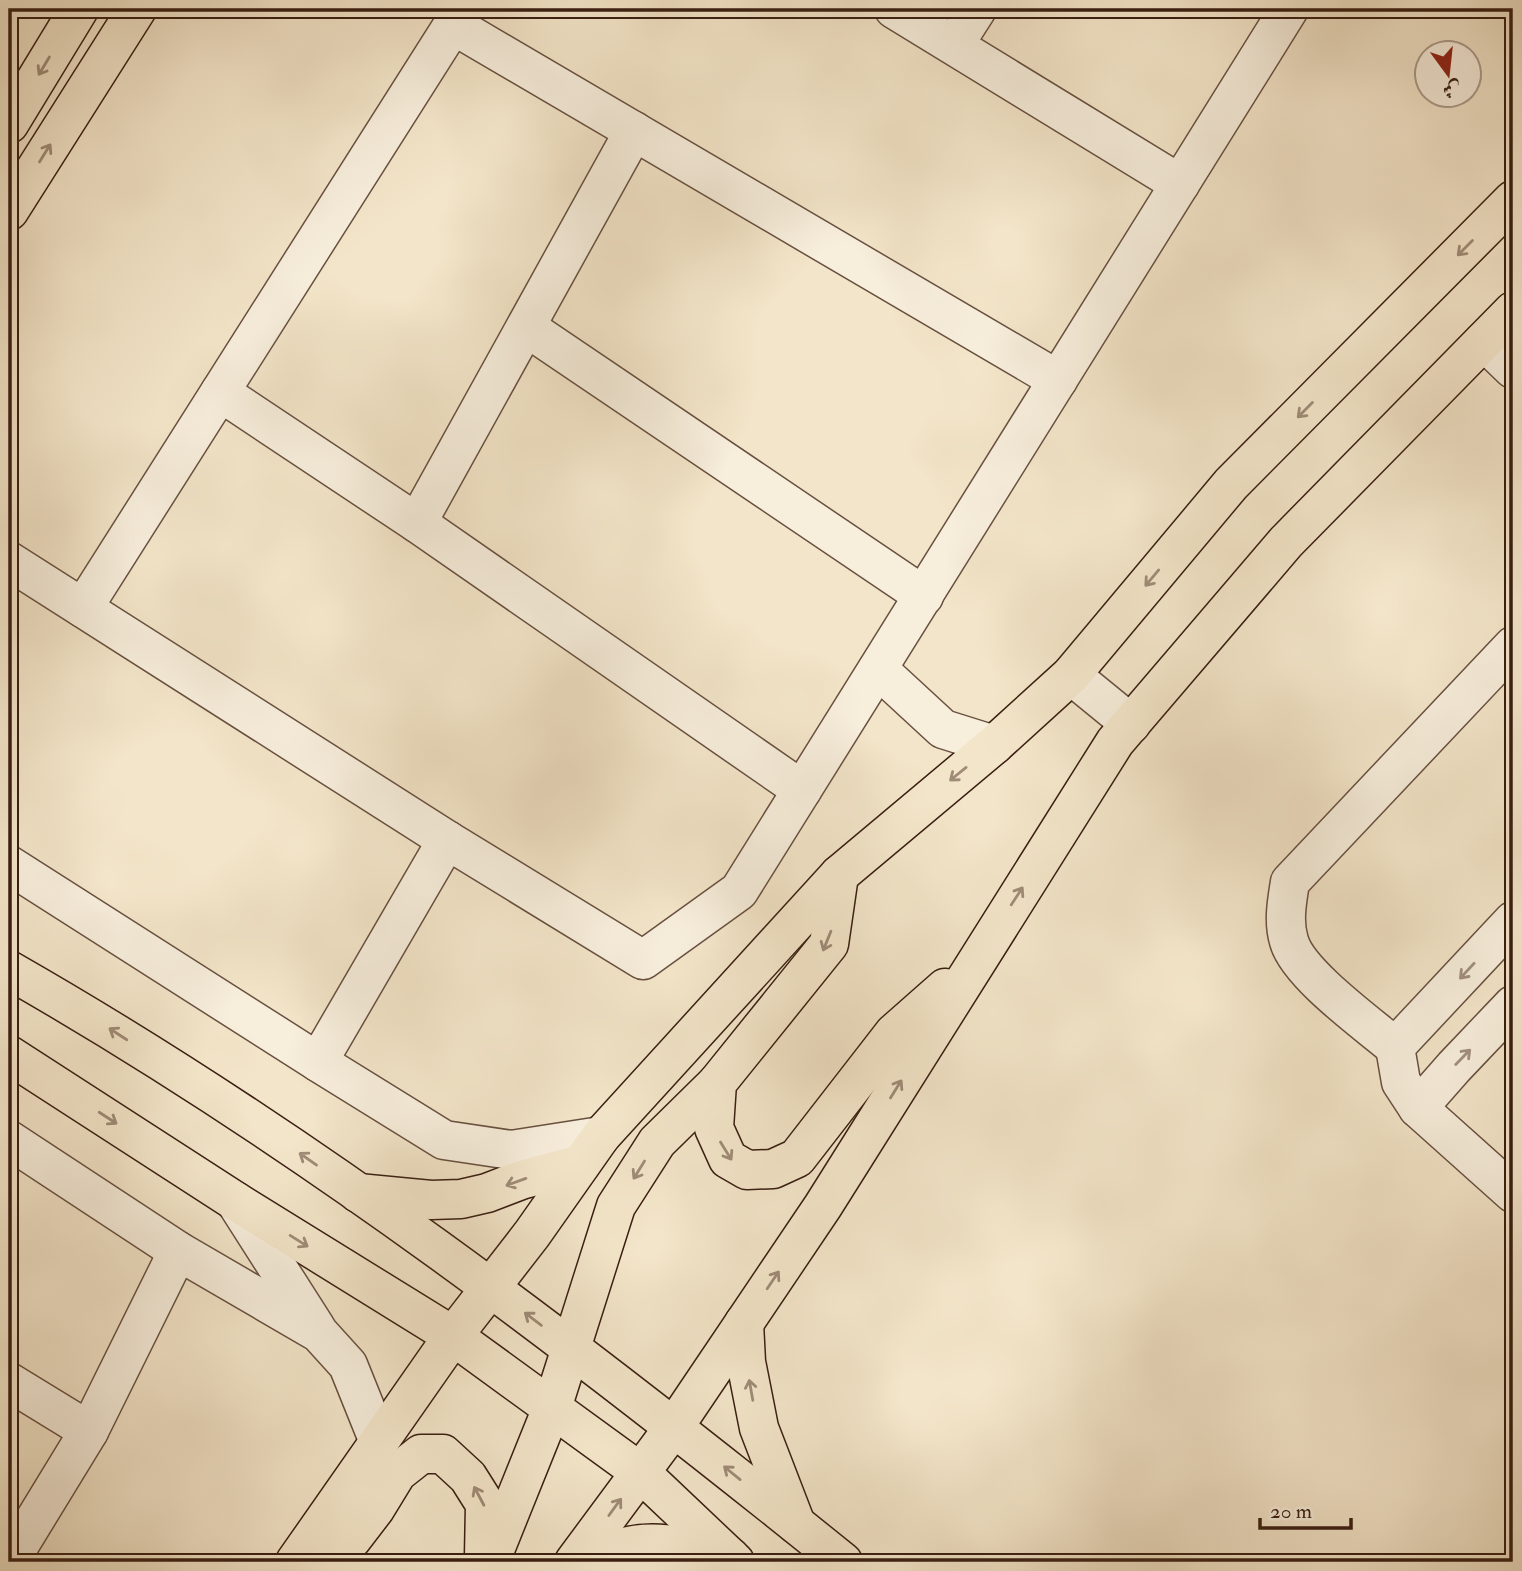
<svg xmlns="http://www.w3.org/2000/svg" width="1522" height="1571" font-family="'IM FELL Double Pica',Amiri,serif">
	<rect width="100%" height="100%" fill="#f3e5c9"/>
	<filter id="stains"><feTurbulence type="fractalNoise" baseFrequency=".00286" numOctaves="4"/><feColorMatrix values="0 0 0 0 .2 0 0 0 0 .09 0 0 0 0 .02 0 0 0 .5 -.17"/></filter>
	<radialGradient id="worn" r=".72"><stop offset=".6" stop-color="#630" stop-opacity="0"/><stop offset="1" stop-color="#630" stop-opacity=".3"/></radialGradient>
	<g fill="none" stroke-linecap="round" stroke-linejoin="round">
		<defs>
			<g id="minor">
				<path d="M894,9L1180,184"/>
				<path d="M453,25L1058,380"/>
				<path d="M954,45L977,9"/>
				<path d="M526,327L924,596"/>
				<path d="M1484,341L1513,369"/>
				<path d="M220,392L417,523L802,790"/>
				<path d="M417,523L634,131"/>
				<path d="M9,561L447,840L643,960L739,891L1289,9"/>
				<path d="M83,608L463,9"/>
				<path d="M878,669L943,729L994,745"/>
				<path d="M1071,675L1131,724"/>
				<path d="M447,840L318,1062L444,1140L511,1150L601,1136"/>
				<path d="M9,865L318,1062"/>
				<path d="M1513,921L1395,1047L1401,1082L1418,1108L1513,1193"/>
				<path d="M1395,1047C1368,1024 1298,974 1289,941C1283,922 1287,901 1290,882L1513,646"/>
				<path d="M1418,1108L1454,1067L1513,1005"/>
				<path d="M9,1140L178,1251L319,1333L348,1365L379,1442"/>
				<path d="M235,1201L316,1328"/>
				<path d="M9,1382L89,1431"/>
				<path d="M9,1562L89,1431L178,1251"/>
			</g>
			<g id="major">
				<path d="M9,124L79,9"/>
				<path d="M9,211L137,9"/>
				<path d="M839,875L829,944L717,1083L714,1128L728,1159L747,1170L773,1169L797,1158L894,1033L945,988"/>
				<path d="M9,970C305,1139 578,1348 843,1562"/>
				<path d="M9,1055L235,1201L453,1336L640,1472L735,1562"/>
				<path d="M358,1193L431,1200L461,1199L487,1193L521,1180L581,1164"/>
				<path d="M744,1323L746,1362L759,1428L796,1524"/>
				<path d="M295,1562L453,1336L532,1234L601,1136L839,875L994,745L1071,675L1231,484L1513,200"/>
				<path d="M329,1562L352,1539L375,1509L397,1473L421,1454H443L468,1477L485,1504L484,1557"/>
				<path d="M490,1562L552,1408L616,1206L657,1142L717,1083"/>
				<path d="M574,1562L674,1427L823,1206L1115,742L1286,542L1513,311"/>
				<path d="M591,1562C601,1558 611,1551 621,1548C657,1537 694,1549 730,1557"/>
			</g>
		</defs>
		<!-- minor casing -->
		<use href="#minor" stroke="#685040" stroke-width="41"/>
		<!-- major casing -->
		<use href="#major" stroke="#391e12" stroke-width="41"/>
		<!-- minor -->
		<use href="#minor" stroke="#f7eedc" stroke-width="38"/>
		<!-- major -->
		<use href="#major" stroke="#f3e5c9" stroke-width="38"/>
	</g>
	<!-- one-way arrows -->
	<defs><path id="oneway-shaft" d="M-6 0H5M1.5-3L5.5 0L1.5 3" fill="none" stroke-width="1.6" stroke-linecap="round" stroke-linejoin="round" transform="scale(1.75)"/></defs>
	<g stroke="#9f8b77">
		<use href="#oneway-shaft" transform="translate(44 66) rotate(121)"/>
		<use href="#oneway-shaft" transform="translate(45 153) rotate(-58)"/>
		<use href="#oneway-shaft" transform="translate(1465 248) rotate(135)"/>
		<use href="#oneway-shaft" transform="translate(1305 410) rotate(135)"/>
		<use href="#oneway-shaft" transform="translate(1152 578) rotate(130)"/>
		<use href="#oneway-shaft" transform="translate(958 774) rotate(141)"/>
		<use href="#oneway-shaft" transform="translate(1017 896) rotate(-57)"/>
		<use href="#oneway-shaft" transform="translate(827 941) rotate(112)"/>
		<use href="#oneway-shaft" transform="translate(118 1034) rotate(-147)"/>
		<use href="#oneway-shaft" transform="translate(896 1089) rotate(-58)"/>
		<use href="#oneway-shaft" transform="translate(108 1118) rotate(33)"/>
		<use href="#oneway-shaft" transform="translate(726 1151) rotate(58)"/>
		<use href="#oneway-shaft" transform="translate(308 1159) rotate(-145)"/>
		<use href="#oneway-shaft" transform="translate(639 1170) rotate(122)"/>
		<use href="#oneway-shaft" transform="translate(516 1182) rotate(160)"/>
		<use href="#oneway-shaft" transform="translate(299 1241) rotate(32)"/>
		<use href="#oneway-shaft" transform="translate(773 1280) rotate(-56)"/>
		<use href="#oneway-shaft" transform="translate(533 1319) rotate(-143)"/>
		<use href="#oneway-shaft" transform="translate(751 1390) rotate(-100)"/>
		<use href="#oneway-shaft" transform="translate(732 1473) rotate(-141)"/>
		<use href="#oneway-shaft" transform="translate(479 1496) rotate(-118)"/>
		<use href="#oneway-shaft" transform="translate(615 1507) rotate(-54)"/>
	</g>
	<g stroke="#a29081">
		<use href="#oneway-shaft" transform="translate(1467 971) rotate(133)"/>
		<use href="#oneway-shaft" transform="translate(1463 1057) rotate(-46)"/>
	</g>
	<!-- margin -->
	<rect width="1522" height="1571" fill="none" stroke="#f3e5c9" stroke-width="35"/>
	<rect x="10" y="10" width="1501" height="1550" fill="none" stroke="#391e12" stroke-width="3.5"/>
	<rect x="18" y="18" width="1487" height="1536" fill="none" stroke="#391e12" stroke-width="2"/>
	<!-- north arrow -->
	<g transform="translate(1448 74) rotate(165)"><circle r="33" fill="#f7eedc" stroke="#ab9b8b" stroke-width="2"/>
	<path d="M0-5L12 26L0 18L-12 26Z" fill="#8f2418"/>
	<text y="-10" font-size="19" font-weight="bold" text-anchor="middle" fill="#391e12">ش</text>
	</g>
	<!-- scale -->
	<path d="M1260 1518v10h91v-10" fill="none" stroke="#391e12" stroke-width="3.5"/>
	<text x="1270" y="1518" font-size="21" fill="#391e12" stroke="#f7eedc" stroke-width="5" paint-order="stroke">20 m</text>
	<rect width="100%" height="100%" filter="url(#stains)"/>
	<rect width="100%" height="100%" fill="url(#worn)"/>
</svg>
